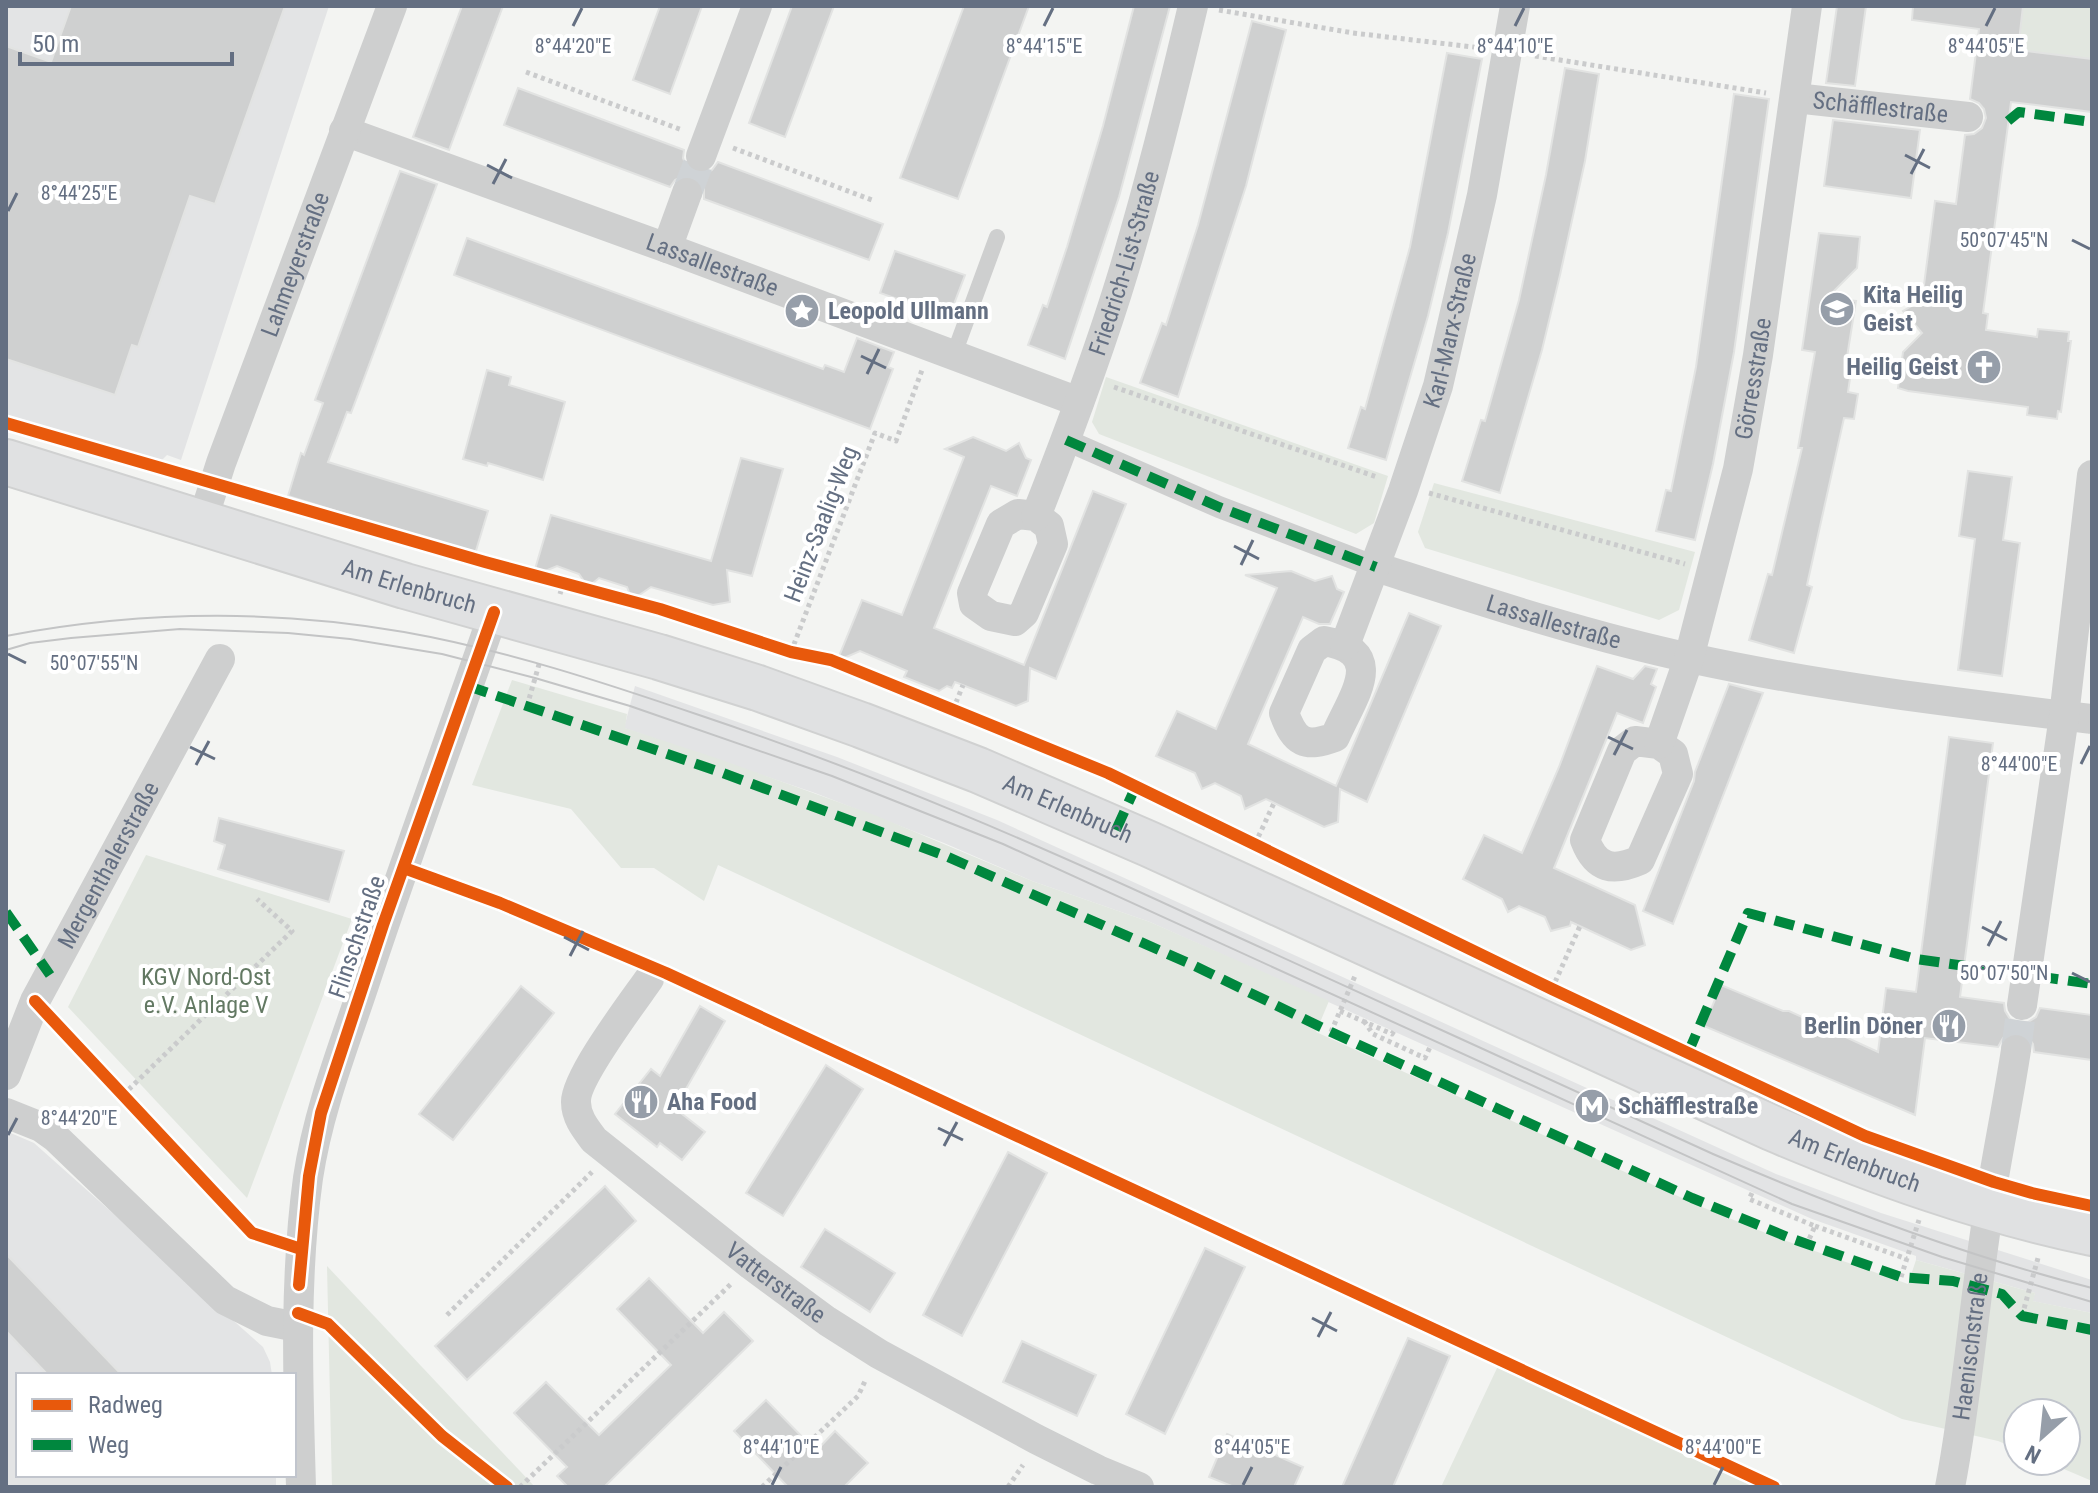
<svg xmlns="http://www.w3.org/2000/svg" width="2098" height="1493" font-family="'Roboto Condensed',sans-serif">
	<rect width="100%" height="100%" fill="#f3f4f2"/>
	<!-- built -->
	<g fill="#e3e4e5">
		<path d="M6,6H329L181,460L167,455L159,463L6,420Z"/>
		<path d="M635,686L837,757L997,820L1776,1174L1881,1213L2092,1280V1313L2032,1301L2035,1293L1916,1260V1256L1812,1219L1150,922L1032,881L944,843L815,793L624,728Z"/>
		<path d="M6,1131L34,1143L263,1347L270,1362L272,1375H18V1475H276V1487H6Z"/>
	</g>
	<!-- green -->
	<g fill="#e2e7e0">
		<path d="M2023,6H2092V59L2018,50Z"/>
		<path d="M1106,377L1388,476L1374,523L1356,534L1099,434L1092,422Z"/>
		<path d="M1434,483L1695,552L1679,610L1659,620L1425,548L1418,532Z"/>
		<path d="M512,680L627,714L625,728L722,760L877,816L1032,881L1150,922L1329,1001L1316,1032L1702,1207L1778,1238L1908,1284L1916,1260L2035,1293L2033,1301L2092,1313V1481L2045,1461H2066V1413H2018V1449L1998,1441L1902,1419L718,865L704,901L654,868H621L571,809L472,785Z"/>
		<path d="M146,855L352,919L247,1198L68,1007Z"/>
		<path d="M327,1266L535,1487H332Z"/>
		<path d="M1499,1357L1782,1487H1441L1498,1366Z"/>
	</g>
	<!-- building -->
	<g fill="#cfd0d0" stroke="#e2e3e2" stroke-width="2">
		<path d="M71,6H285L215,204L190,196L138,347L132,345L115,395L6,359V46L51,62Z"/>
		<path d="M462,6H503L449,150L413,137Z"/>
		<path d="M660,6H702L670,94L633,80Z"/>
		<path d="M792,6H834L785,137L749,123Z"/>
		<path d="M964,6H1029L958,199L900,178Z"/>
		<path d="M1134,6H1170L1119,197L1065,359L1028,345L1043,305L1047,307L1067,247L1103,126Z"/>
		<path d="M1837,6H1866L1855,86L1826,83Z"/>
		<path d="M1913,6H2023L2018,50L2092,59V112L2011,102L1983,313L1988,314L1986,330L2037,337L2038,329L2069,332L2068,341H2071L2061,412L2058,411L2057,419L2027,415L2028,407L1908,391L1898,388L1903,352L1922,333L1903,311L1922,300L1935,201L1956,204L1965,135L1974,134L1982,128L1986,118L1984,109L1979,103L1970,99L1979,29L1912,20Z"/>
		<path d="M1252,21L1286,30L1246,186L1178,397L1140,383L1162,323L1166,325L1198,225Z"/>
		<path d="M1447,53L1482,59L1448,233L1428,316L1386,460L1348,448L1361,407L1365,409L1410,247Z"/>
		<path d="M1565,68L1599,74L1585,161L1560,275L1542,350L1500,493L1462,481L1481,420L1485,421L1519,300L1546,175Z"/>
		<path d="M518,88L684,150L683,158L687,167L695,173L703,174L712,170L718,162L883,224L869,260L704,199V189L701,182L694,176H683L675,180L670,187L504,125Z"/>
		<path d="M1734,94L1769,99L1734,352L1713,464L1695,540L1656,531L1666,490L1671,491L1696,367Z"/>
		<path d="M1833,120L1920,130L1911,198L1824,186Z"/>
		<path d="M400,171L437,184L351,413L347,412L328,462L488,511L475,554L288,496L301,453L304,455L323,403L315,400Z"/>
		<path d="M1819,233L1860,237L1857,268L1827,298L1856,301L1847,357L1853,358L1848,392L1858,394L1854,419L1844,418L1807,585L1812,587L1794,653L1749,640L1768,574L1772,575L1802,448H1798L1815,352L1802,350Z"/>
		<path d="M467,238L823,369L825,365L844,372L857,338L894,352L888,367L893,369L870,429L454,275Z"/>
		<path d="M895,251L965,275L949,317L880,293Z"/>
		<path d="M487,370L511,377L509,385L565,402L543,480L488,463L487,466L463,459Z"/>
		<path d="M973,437L1006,451L1019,443L1026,458L1031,460L1017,496L991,486L934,628L1024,665L1093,491L1126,504L1056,679L1030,668L1028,701L1016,706L955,682L952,688L947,686L939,691L904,677L907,671L860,651L837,661L862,600L902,615L964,457L945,449Z"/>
		<path d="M741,458L783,469L752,576L727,570L730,602L713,605L651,587L632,600L627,587L599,578L588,587L579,574L557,566L533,576L551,515L711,561Z"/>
		<path d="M1968,471L2012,477L2003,540L2020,543L2002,676L1958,670L1975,539L1959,536Z"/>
		<path d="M1291,571L1315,581L1332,576L1337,589L1344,592L1330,624H1319L1303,617L1248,744L1336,786L1409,613L1441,626L1367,802L1340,789L1338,822L1324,827L1266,799L1245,809L1241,796L1215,783L1202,789L1195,773L1156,756L1177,711L1216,729L1277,588L1245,575Z"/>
		<path d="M1597,666L1633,679L1645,666L1657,669L1651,684L1656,687L1643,723L1617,713L1554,868L1635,905L1645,945L1631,950L1571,922L1570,926L1551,931L1545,917L1519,906L1508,912L1502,899L1463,879L1484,835L1522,853L1559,767Z"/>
		<path d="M1729,684L1763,693L1673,924L1643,911L1694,781L1695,772Z"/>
		<path d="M1949,737L1993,743L1960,997L2004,1003L2005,1011L2010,1019L2020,1023L2028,1022L2036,1017L2040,1008L2092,1015V1060L2034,1052L2033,1044L2028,1037L2018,1032L2010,1033L2003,1038L1998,1047L1925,1038L1915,1115L1704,1026L1721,985L1783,1011H1789L1878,1052L1886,988L1916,992Z"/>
		<path d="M219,818L344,851L329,902L218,869L225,845L214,841Z"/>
		<path d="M521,986L554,1013L453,1140L419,1114Z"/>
		<path d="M700,1006L725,1021L683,1094L686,1097L677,1110L705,1132L682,1160L660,1143L657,1147L615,1114L651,1069L660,1076Z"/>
		<path d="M826,1065L863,1089L783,1216L746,1193Z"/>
		<path d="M1008,1152L1047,1173L962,1336L923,1315Z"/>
		<path d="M605,1186L636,1221L467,1380L435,1346Z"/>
		<path d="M825,1229L895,1273L870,1312L801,1267Z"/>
		<path d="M1205,1248L1245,1267L1165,1434L1126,1414Z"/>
		<path d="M6,1254L122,1375H48L6,1331Z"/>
		<path d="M649,1278L703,1333L724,1312L753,1341L604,1487H568L557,1476L567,1467L514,1413L546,1382L599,1435L671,1365L617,1309Z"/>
		<path d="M1408,1338L1450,1356L1393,1487H1342Z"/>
		<path d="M1022,1341L1096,1375L1077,1416L1003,1382Z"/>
		<path d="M766,1400L816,1451L835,1431L868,1463L844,1487H788L734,1431Z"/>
		<path d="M1227,1434L1303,1467L1294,1487H1234L1209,1477Z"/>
	</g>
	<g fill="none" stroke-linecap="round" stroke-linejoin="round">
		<!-- minor-tunnel -->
		<g stroke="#cfd3d6" stroke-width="30" stroke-dasharray="30 15" stroke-linecap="butt">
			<path d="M687,193L701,156"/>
			<path d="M2016,1050L2022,1005"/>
		</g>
		<defs>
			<g id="secondary">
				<path id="s11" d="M6,462L405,586L659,657L758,688L861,725L978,770L1149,844L1772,1128C1876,1172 1981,1210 2092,1233"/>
			</g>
		</defs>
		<!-- secondary casing -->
		<use href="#secondary" stroke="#d0d1d1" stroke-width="48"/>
		<!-- path -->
		<g stroke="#cacbcc" stroke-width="5" stroke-dasharray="4 4" stroke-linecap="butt">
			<path d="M1219,10L1353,33L1482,48"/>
			<path d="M1535,56L1766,93"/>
			<path d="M526,72L682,130"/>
			<path d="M733,148L872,200"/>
			<path d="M1114,387L1377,477"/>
			<path d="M81,445L190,476"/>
			<path d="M1429,493L1685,564"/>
			<path d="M560,594L564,581"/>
			<path d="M791,652L875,433L896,441L922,370"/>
			<path d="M527,706L540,661"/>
			<path d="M953,710L963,685"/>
			<path d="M1255,844L1274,803"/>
			<path d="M1552,989L1580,926"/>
			<path d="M1340,1011L1392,1034L1394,1031"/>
			<path d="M1364,1021L1373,1034L1425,1058L1430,1047"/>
			<path d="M1331,1032L1355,976"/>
			<path d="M123,1095L292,931L257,899"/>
			<path d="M1752,1193L1749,1199L1815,1226L1807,1244"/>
			<path d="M1815,1226L1907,1259"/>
			<path d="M1901,1277L1919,1220"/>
			<path d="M447,1315L592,1172"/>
			<path d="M2022,1316L2038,1258H2041"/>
			<path d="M520,1487L732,1283"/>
			<path d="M762,1487L858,1396L866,1379"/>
			<path d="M1008,1487L1023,1465"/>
		</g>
		<!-- service -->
		<path stroke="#cecfcf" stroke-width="16" d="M954,354L997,237"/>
		<!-- pedestrian -->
		<path stroke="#cecfcf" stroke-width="22" d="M1066,440L1219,507L1376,567"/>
		<!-- minor -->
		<g stroke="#cecfcf" stroke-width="30">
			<path id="s1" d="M1795,98L1968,117"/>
			<path id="s2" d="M344,131L667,248L1079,402"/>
			<path d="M701,156L757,6"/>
			<path d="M667,248L687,193"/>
			<path d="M1018,514L1036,516L1049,526L1053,544L1024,613L1015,621L991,616L974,604L972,593L1001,524Z"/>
			<path id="s3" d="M1036,516C1068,435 1099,353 1124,270C1150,183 1172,95 1193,6"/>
			<path id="s4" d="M202,522L221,463L392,6"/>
			<path id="s5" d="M1376,567C1479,600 1584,635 1690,658C1823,687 1958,703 2092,719"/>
			<path d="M1324,641C1389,652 1352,697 1335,737C1305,748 1295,743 1284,713L1312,650Z"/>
			<path id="s6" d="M1345,645L1403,491L1438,386L1482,195L1515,6"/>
			<path d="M1635,741L1659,744L1673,754L1678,774L1640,860C1613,872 1596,869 1585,840L1622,751Z"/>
			<path id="s7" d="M1659,744L1689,658L1738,469L1758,355L1807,6"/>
			<path id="s8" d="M649,979C633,1002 575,1078 576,1102C576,1117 585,1128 594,1140L751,1265L827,1321L879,1354L1036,1439L1098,1470L1139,1487"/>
			<path d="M2022,1005L2064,716L2092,475"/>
			<path id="s9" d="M6,1075L35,1001L220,659"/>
			<path d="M6,1113L41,1127L55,1137L225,1300L267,1321L297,1327"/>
			<path d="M301,1487C298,1384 294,1280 308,1178C318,1111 343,1048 364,985C405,860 451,737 494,612"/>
			<path id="s10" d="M1950,1487C1968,1394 1974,1300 1989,1207C1997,1155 2008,1102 2016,1050"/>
		</g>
		<!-- secondary -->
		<use href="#secondary" stroke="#e0e1e2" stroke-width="44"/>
		<!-- tram -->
		<g stroke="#c3c4c5" stroke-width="2">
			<path d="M6,636C138,611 272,609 404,632C506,650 605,683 702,716C875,774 1042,846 1207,923C1376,1000 1544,1077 1713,1154C1836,1207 1962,1255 2092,1288"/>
			<path d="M6,650L30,643L71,638L180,629L288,633L350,639L442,654L535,678L630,706L832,776L1003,844L1792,1204L1942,1257L2092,1302"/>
		</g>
		<!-- quiet -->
		<g stroke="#00873e" stroke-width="10" stroke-dasharray="20 10" stroke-linecap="butt">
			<path d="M2008,121L2019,112L2092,122"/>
			<path d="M1066,440L1219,507L1376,567"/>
			<path d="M468,686L723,773L948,857L1195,966L1331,1032L1692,1198L1790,1238L1901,1277L1953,1281L2002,1294L2022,1316L2092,1330"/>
			<path d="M1116,830L1136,786"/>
			<path d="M6,912L50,975"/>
			<path d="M1688,1053L1748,913L1916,959L2092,984"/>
		</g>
		<defs>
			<g id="cycleway">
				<path d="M6,423L485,562L660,609L791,652L831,660L1108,773L1552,989L1865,1136L1994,1182L2032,1193L2092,1206"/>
				<path d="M404,868L500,903L666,973L1774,1487"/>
				<path d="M35,1001L252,1233L301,1249"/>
				<path d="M299,1285L309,1176L321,1113L383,925L494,612"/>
				<path d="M298,1313L328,1324L442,1436L507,1487"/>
			</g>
		</defs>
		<!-- cycleway casing -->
		<use href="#cycleway" stroke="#fff" stroke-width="17"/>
		<!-- cycleway -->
		<use href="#cycleway" stroke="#e8590c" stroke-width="12"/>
	</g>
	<!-- ticks -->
	<path fill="none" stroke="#646f82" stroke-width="3" d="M573,26L582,8M1044,26L1053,8M1515,26L1524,8M1986,26L1995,8M1905,155L1930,168M487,165L512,178M1911,174L1924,149M493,184L506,159M8,211L17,193M2072,240L2090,249M861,356L886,368M867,374L879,349M1234,546L1259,559M1241,565L1253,540M8,654L26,663M1608,737L1633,749M190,747L215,759M1614,755L1627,730M2081,764L2090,746M196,765L209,741M1982,927L2007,940M564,937L589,950M1988,946L2001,921M570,956L583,931M2072,973L2090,982M938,1128L963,1140M8,1135L17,1118M944,1146L957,1122M1312,1318L1337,1331M1318,1337L1331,1312M772,1485L781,1467M1243,1485L1252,1467M1714,1485L1723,1467"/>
	<!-- icons -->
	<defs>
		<symbol id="school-disc" viewBox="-11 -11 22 22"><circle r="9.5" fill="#969ea9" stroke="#fff"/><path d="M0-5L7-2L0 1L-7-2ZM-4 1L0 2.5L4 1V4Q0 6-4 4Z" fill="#fff"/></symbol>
		<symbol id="sight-disc" viewBox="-11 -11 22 22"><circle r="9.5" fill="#969ea9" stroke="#fff"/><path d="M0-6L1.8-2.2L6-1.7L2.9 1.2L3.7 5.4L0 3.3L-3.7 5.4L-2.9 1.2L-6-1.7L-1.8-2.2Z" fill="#fff"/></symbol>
		<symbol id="church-disc" viewBox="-11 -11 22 22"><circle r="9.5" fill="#969ea9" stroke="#fff"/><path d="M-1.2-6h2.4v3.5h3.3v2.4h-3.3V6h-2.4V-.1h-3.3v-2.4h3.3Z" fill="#fff"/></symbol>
		<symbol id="restaurant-disc" viewBox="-11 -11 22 22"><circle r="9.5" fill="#969ea9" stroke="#fff"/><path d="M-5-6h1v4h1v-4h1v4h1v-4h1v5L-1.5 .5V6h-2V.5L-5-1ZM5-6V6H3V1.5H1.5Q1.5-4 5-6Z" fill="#fff"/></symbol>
		<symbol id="metro-disc" viewBox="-11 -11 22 22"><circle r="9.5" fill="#969ea9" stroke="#fff"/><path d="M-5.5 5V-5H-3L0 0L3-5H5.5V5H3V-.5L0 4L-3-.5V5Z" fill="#fff"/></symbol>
	</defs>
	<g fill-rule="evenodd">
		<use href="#school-disc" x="1817" y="289" width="40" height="40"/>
		<use href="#sight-disc" x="782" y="291" width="40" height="40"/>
		<use href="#church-disc" x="1964" y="347" width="40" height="40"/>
		<use href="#restaurant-disc" x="1929" y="1006" width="40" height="40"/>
		<use href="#restaurant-disc" x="621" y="1082" width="40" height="40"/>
		<use href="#metro-disc" x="1572" y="1086" width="40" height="40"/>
	</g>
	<g text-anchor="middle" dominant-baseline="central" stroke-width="8" stroke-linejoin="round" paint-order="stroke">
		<!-- street labels -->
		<g font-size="24" fill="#646f82" stroke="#fff">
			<text stroke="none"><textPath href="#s1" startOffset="86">Schäfflestraße</textPath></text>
			<text stroke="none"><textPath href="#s4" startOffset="274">Lahmeyerstraße</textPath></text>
			<text stroke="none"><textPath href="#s3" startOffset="268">Friedrich-List-Straße</textPath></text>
			<text stroke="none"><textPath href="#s2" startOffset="392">Lassallestraße</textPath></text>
			<text stroke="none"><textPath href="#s6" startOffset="332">Karl-Marx-Straße</textPath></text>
			<text stroke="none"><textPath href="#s7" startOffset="378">Görresstraße</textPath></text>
			<text transform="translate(821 524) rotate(-69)">Heinz-Saalig-Weg</text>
			<text stroke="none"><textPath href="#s11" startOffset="422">Am Erlenbruch</textPath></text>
			<text stroke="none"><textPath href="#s5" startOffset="186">Lassallestraße</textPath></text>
			<text stroke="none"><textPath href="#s11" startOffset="1118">Am Erlenbruch</textPath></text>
			<text stroke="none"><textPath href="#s9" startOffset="234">Mergenthalerstraße</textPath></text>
			<text transform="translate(357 937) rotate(-71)">Flinschstraße</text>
			<text stroke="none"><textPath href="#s11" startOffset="1980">Am Erlenbruch</textPath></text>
			<text stroke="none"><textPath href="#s8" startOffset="418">Vatterstraße</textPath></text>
			<text stroke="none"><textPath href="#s10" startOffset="142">Haenischstraße</textPath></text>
		</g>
		<!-- poi labels -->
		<g font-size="24" font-weight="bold" fill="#646f82" stroke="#fff" text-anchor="start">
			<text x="1863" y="295">Kita Heilig<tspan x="1863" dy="28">Geist</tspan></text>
			<text x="828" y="311">Leopold Ullmann</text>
			<text x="1958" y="367" text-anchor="end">Heilig Geist</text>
			<text x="1923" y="1026" text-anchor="end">Berlin Döner</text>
			<text x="667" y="1102">Aha Food</text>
			<text x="1618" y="1106">Schäfflestraße</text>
		</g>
		<!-- park labels -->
		<g font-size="24" fill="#637963" stroke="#fff">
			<text x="206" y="977">KGV Nord-Ost<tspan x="206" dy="28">e.V. Anlage V</tspan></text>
		</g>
	</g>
	<g font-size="20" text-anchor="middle" fill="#646f82" stroke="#fff" stroke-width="8" stroke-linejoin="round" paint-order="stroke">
		<text x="573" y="53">8°44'20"E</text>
		<text x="1044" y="53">8°44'15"E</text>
		<text x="1515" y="53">8°44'10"E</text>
		<text x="1986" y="53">8°44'05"E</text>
		<text x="79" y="200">8°44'25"E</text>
		<text x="2004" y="247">50°07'45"N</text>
		<text x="94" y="670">50°07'55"N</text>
		<text x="2019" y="771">8°44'00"E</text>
		<text x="2004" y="980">50°07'50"N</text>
		<text x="79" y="1125">8°44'20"E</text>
		<text x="781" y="1454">8°44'10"E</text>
		<text x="1252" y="1454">8°44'05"E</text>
		<text x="1723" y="1454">8°44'00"E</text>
	</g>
	<!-- border -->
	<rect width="2098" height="1493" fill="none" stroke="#646f82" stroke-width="16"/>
	<!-- legend -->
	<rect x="16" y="1373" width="280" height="104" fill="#ffffff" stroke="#c1c5cd" stroke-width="2"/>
	<rect x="32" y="1399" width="40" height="12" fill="#e8590c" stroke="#c1c5cd" stroke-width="2"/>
	<text x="88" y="1413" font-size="24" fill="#646f82">Radweg</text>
	<rect x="32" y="1439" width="40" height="12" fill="#00873e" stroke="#c1c5cd" stroke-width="2"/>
	<text x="88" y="1453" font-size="24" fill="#646f82">Weg</text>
	<!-- north arrow -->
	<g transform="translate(2042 1437) rotate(207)"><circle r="38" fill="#ffffff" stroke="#c1c5cd" stroke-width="2"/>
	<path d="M0-6L14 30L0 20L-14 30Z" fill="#969ea9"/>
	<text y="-12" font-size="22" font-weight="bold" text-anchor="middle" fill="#646f82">N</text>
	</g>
	<!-- scale -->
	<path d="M20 52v12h212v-12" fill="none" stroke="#646f82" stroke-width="4"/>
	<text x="32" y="52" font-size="24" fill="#646f82" stroke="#ffffff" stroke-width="6" paint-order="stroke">50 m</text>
</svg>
